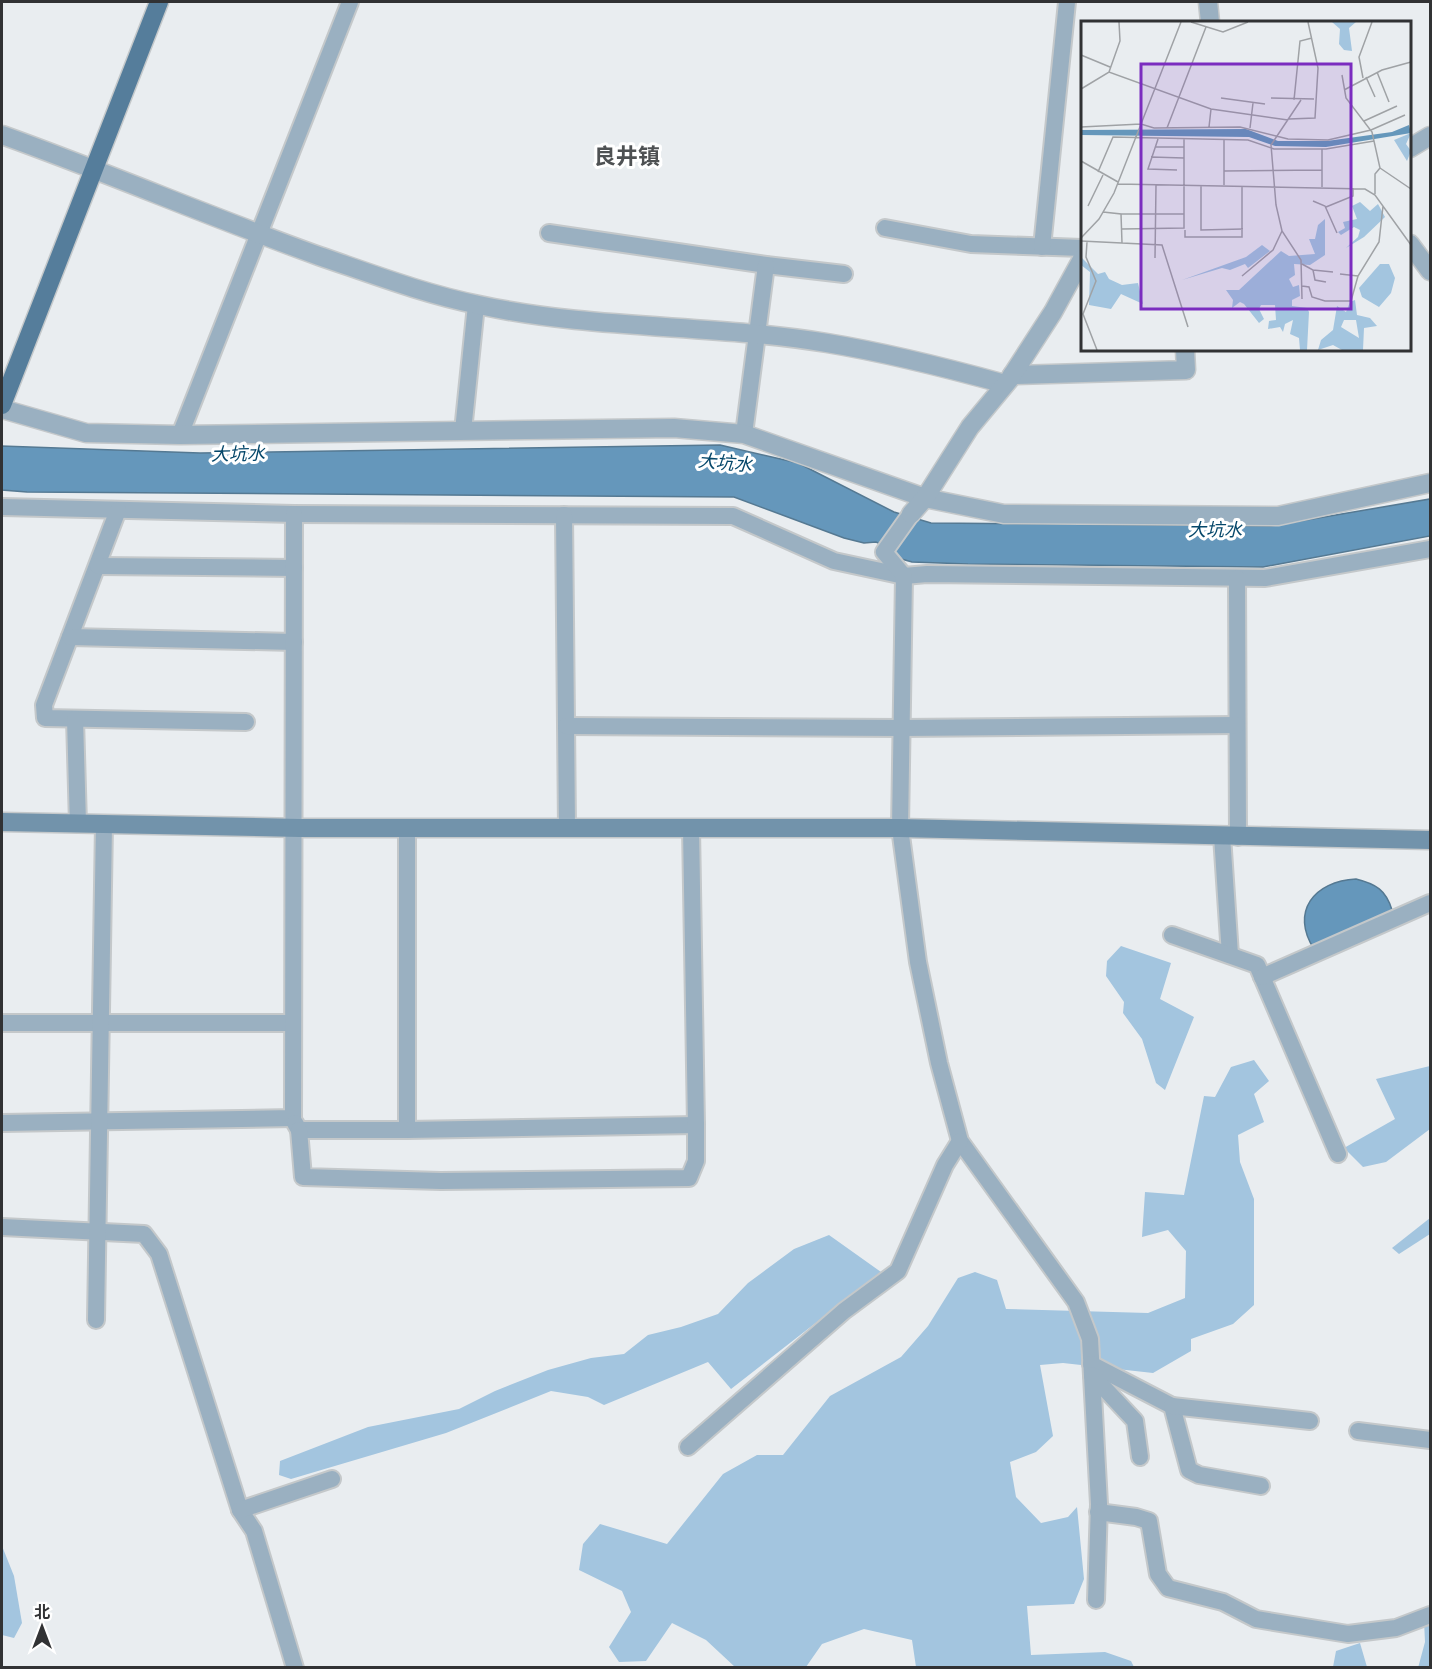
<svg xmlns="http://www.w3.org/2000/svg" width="1432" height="1669" font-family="Helvetica,'Noto Sans SC',sans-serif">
	<rect width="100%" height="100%" fill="#e9edf0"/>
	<!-- green -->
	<g fill="#a3c5df">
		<path d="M1121,946L1171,963L1160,999L1194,1017L1165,1090L1156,1083L1142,1039L1123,1013L1124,1002L1106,976L1107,961Z"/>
		<path d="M1254,1060L1269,1081L1254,1094L1264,1122L1238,1135L1240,1162L1254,1199V1305L1233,1324L1191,1339V1351L1153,1373L1063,1363L1040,1365L1053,1436L1036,1452L1010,1462L1016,1497L1041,1523L1068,1517L1077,1507L1084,1579L1074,1604L1027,1606L1031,1655L1105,1652L1131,1661L1134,1667H916L912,1640L864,1629L822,1644L806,1667H735L706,1640L672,1623L646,1661L619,1662L609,1647L631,1612L622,1591L579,1570L583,1544L600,1524L667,1544L723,1474L757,1455H783L830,1396L901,1357L928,1326L958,1278L975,1272L997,1280L1006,1309L1148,1313L1185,1298L1186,1251L1168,1230L1142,1237L1145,1192L1184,1195L1204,1096L1215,1097L1231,1067Z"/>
		<path d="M1430,1066V1129L1386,1162L1363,1167L1344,1148L1395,1119L1376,1079Z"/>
		<path d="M1430,1218V1234L1399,1254L1392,1248Z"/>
		<path d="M829,1235L881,1272L731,1389L708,1362L604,1405L588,1397L551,1391L446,1433L291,1479L279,1475L280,1461L368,1427L459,1409L495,1391L548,1370L591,1358L624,1354L648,1335L681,1327L718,1314L748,1283L794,1249Z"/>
		<path d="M2,1546L14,1576L22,1623L14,1638L2,1635Z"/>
		<path d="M1430,1619V1667L1418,1668L1425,1642L1424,1621Z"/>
		<path d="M1360,1643L1367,1667H1333L1336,1651Z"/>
	</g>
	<!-- water -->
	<g fill="#6597bb" stroke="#557992" stroke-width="1.5">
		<path d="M720,445L798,463L894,512L931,523L1271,526L1430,499V536L1263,567L968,564L912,562L898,558L894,550L876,542L864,543L844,538L734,497L27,492L2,490V446L200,453Z"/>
		<path d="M1356,879C1376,884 1386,890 1392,910L1314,949C1290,912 1314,881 1356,879Z"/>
	</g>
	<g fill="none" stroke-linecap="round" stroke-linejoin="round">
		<defs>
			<g id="minor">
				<path d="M885,228L971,244L1082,248"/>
				<path d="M549,233L766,265L844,274"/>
				<path d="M1042,247L1067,2"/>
				<path d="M463,431L476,305"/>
				<path d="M744,434L766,265"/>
				<path d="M180,435L350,2"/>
				<path d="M2,507L294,514L733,516L834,561L904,576L927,574L1265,578L1430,549"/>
				<path d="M118,510L44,705L45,718L246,722"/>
				<path d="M911,514L884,552L904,576L900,828L918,962L939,1063L960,1141L1076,1302L1090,1339L1099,1504L1096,1600"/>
				<path d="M564,515L567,828"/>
				<path d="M98,566L294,568"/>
				<path d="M1237,578L1238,837"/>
				<path d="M70,637L294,642"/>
				<path d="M75,719L78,824"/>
				<path d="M566,726L902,728L1237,725"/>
				<path d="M407,828V1130L696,1125"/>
				<path d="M1222,836L1230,955"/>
				<path d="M1172,935L1257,965L1338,1154"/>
				<path d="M1262,977L1430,903"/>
				<path d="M2,1023H293"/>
				<path d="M2,1123L293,1118L294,514"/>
				<path d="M295,1123L299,1130H407"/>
				<path d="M299,1130L303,1177L441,1181L689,1178L696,1161V1125L691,828"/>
				<path d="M2,1227L144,1234L159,1254L240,1510L254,1531L295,1668"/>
				<path d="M96,1320L104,824"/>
				<path d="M1091,1364L1172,1406L1189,1470L1199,1475L1261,1486"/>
				<path d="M1092,1375L1135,1421L1140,1457"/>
				<path d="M1172,1406L1310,1421"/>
				<path d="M1358,1431L1430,1440"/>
				<path d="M688,1447L844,1311L898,1271L945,1165L960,1141"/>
				<path d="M240,1510L332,1479"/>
				<path d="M1098,1512L1136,1517L1149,1521L1158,1574L1168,1588L1223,1602L1256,1619L1348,1634L1396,1628L1430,1615"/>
			</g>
			<g id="tertiary">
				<path d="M1208,2L1210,22"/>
				<path d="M2,135C108,173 213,218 319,256C372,274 424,294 479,305C594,330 712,324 827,343C888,353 947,368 1005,384"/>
				<path d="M1410,148L1430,136"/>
				<path d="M1410,244L1430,271"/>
				<path d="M1012,375L1186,370L1185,350"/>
				<path d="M2,409L86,433L180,435L674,428L744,434L925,498L1004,514L1278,516L1430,483"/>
				<path d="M911,514L925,498L970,427L1009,380L1053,312L1082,259"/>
			</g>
			<path id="secondary" d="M2,822L300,828H900L1430,840"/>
			<path id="primary" d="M2,405L159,2"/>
		</defs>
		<!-- minor casing -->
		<use href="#minor" stroke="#c4c8ca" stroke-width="20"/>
		<!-- tertiary casing -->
		<use href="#tertiary" stroke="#c4c8ca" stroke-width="21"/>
		<!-- secondary casing -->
		<use href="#secondary" stroke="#c4c8ca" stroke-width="21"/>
		<!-- primary casing -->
		<use href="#primary" stroke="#c4c8ca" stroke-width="21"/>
		<!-- minor -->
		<use href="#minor" stroke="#9ab0c1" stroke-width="16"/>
		<!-- tertiary -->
		<use href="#tertiary" stroke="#9ab0c1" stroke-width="18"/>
		<!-- secondary -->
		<use href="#secondary" stroke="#7293ab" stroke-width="18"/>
		<!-- primary -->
		<use href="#primary" stroke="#557d9b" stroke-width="18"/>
	</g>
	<g text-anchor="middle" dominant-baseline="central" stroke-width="6" stroke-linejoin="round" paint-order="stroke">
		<!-- water labels -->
		<g font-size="18" font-style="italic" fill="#05476a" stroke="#fff">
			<text transform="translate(238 454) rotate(-1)">大坑水</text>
			<text transform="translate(725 463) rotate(5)">大坑水</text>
			<text x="1215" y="530">大坑水</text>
		</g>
		<!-- district labels -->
		<g font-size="22" font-weight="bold" fill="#4e5153" stroke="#fff">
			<text x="627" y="156">良井镇</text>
		</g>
	</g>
	<!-- overview -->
	<g transform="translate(1081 21)">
		<rect width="330" height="330" fill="#e9edf0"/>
		<path d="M251,1H275L268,7L271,30L263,29L258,23L259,8ZM330,112L325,123L330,130L326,140L313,119ZM279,181L289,190L297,183L304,196L283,216L265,227L277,216L279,209L273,206L260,214L257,211L264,207L262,201L276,198L271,185ZM244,198V234L229,244L213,243L214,254L208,258L212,266L218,264L219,275L211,279V285L226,287L228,291L226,329H219L218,317L209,313L212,299L204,303L202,311L199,306L187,308L188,300L195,299L194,284H180L178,288L183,298L178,302L163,283L159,281L151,287L152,279L145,269H158L200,230L208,235L234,233L228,218H234L237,204ZM181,224L189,230L167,247L164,243L149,249L141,247L101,259L165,236ZM0,236L17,253L24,251L28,258L41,264L57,262L62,283L40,273L30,288L8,284L9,251L0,244ZM299,243H308L314,257L310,272L298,286L281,276L278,267ZM274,279L276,294L289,297L296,305L283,307L282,329H261L252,324L237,329L240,319L252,309L256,285L265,291L269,281ZM263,299H275L278,317L260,306Z" fill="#a3c5df" fill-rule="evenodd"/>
		<path d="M328,104L330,112L245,126L194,125L168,116L0,114V109L165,108L197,120H246L311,111Z" fill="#6597bb"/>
		<path fill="none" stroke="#9fa2a5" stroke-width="1.5" d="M110,1L142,11L167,1M0,34L29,46M28,51L39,20L38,1M296,51L308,81M261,54L265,77L291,111L299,147L294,153V173M285,56L294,76M282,57L278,36L291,1M0,68L28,51L130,88L207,99M263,69L301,49L330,41M140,77L184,83M190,77L233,78M213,79L219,20L231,17M220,79L190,124L195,184L201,210L220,239L221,278M208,98L234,97L237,47L227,1M283,100L316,85M0,106L60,103L73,107L159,106L207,118L247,119L290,109L324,94M128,106L130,88M86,107L125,6M169,107L172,82M77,118L67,148L96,149M143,119V164M74,126H103M241,128V166M70,136L103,137M0,140L37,161M299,147L330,168M143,150L241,149M17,151L32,116L167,119L193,128H245L293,120M37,163L284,168L294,174L330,224M120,165V209L162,208M232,180L244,185L256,212M7,185L22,154M245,186L272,175V167M22,191L40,193L41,222M40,193H103M41,208L103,207V118M104,209V216H161V166M0,217L18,198L33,172L100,1M0,220L81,224L107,306M6,221L5,236L15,260L2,293L16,329M74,237L75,164M221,243L232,249L234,259L245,261M232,249L252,251M259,253L277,255M161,255L192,229L201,210M221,265L228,266L231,276L244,280H270L277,255L298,221L302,185"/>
		<path fill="#7b2cbf" fill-opacity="0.15" stroke="#7b2cbf" stroke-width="3" d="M60,43H270V288H60Z"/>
		<rect width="330" height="330" fill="none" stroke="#313234" stroke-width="3"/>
	</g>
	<!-- border -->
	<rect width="1432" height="1669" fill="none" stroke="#313234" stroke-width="6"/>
	<!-- north arrow -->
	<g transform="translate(42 1627)" stroke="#ffffff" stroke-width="4.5" paint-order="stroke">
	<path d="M0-4.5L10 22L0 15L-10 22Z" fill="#313234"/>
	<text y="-9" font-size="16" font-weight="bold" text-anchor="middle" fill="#313234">北</text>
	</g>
</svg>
